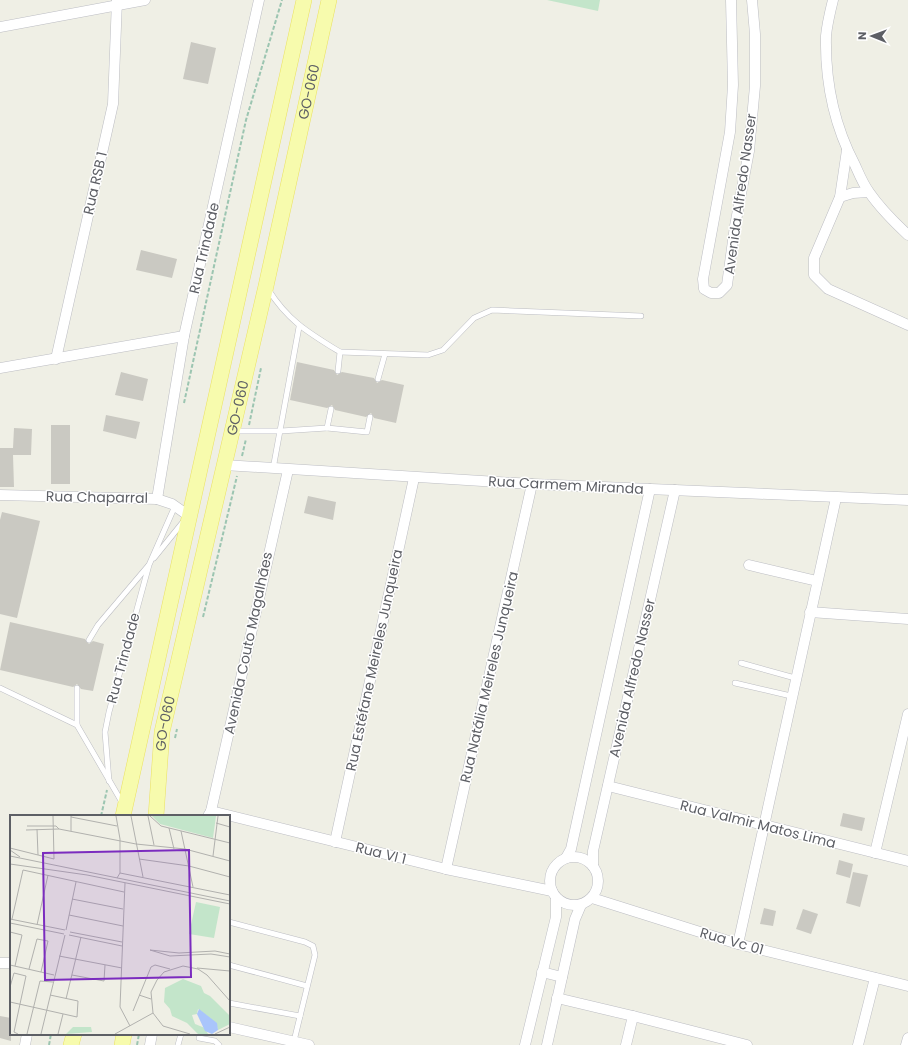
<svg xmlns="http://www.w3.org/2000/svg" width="908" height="1045" font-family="Poppins,sans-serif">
	<rect width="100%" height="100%" fill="#efefe5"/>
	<!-- green -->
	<path fill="#c3e5ca" d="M547,0H600L598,11Z"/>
	<!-- building -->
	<g fill="#cac9c2">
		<path d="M191,42L216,48L208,84L183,79Z"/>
		<path d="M141,250L177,259L172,278L136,270Z"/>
		<path d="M297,362L334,370L337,375L342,372L374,378L377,383L382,380L404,385L396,423L374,418L371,413L366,417L335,410L332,405L327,408L290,400Z"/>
		<path d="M121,372L148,379L143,401L115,395Z"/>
		<path d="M106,415L140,422L136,439L103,431Z"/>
		<rect x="51" y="425" width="19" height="59"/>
		<path d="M14,428L32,429L31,455H13L14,487H0V448H13Z"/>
		<path d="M308,496L336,502L333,520L304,513Z"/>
		<path d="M2,512L40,521L17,618L0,614V520Z"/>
		<path d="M10,622L85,639L89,644L93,641L104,644L93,691L81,689L77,684L73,687L0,670Z"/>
		<path d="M843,813L865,818L862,831L840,826Z"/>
		<path d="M839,860L853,864L850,878L836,874Z"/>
		<path d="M853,872L868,875L860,907L846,903Z"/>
		<path d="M764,908L776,911L773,926L760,924Z"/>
		<path d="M803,909L818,914L811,934L796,929Z"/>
		<path d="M0,1016L11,1018V1041L0,1038Z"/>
	</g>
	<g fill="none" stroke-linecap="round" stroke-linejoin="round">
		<defs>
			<g id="lane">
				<path d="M268,289C288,321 309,333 340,352L338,371"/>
				<path d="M340,352L428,355L443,350L474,318L492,310L641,316"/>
				<path d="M378,379L385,354"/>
				<path d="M327,428L367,432L370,417"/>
				<path d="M234,431H281L327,428L331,409"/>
				<path d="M273,469L299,327"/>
				<path d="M154,558L183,522"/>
				<path d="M89,640L98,625L148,566"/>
				<path d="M741,663L795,678"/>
				<path d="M735,683L791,696"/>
				<path d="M0,688L77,725"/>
				<path d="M77,688V725L123,804"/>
				<path d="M109,781L105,732L109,712L149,565L175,506"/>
				<path d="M229,922L305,942L313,946L315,955L294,1041"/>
				<path d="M229,965L307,986"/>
				<path d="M229,1003L300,1016"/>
				<path d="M199,1038L215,1041L219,1045"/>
				<path d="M178,1045L181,1034"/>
			</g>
			<g id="street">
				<path d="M731,0L733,85L730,132L703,279L704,289L711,293H719L727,285L735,226L749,151L755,86V34L752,0"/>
				<path d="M833,0C830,12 827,24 826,36C825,81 834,125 855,165C859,174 863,184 869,192C880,208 894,222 908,235"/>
				<path d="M0,27L145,0"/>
				<path d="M847,150L840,197L814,258V275L828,289L908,325"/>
				<path d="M840,197L853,193L868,192"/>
				<path d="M56,359L113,104L117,0"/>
				<path d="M0,368L184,336"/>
				<path d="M224,465L532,484L908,500"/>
				<path d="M0,495L157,499L172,504L189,516"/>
				<path d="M157,499L184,336L259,0"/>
				<path d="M749,565L817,581"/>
				<path d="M810,612L908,619"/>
				<path d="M608,786L908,861"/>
				<path d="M211,811L446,869L552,891"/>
				<path d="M208,816L211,811L288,470"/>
				<path d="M335,842L414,478"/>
				<path d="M875,853L908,714"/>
				<circle cx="574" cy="881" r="24"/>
				<path d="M566,858L571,849L650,489"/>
				<path d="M593,866V851L675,490"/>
				<path d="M446,869L532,484"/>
				<path d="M592,898L738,944L908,986"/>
				<path d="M738,944L836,498"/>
				<path d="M0,963H11"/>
				<path d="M542,972L562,977"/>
				<path d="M557,998L633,1016"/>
				<path d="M229,1027L309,1045"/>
				<path d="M25,1045L27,1034"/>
				<path d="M150,1045L152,1034"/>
				<path d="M525,1045L556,917V898"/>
				<path d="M547,1045L575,919L581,905"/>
				<path d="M626,1045L633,1016L747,1045"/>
				<path d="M858,1045L875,978"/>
				<path d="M906,1045L908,1038"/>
			</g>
			<g id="primary">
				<path d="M123,816L304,0"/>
				<path id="s1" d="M156,816L162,732L266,286L329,0"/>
				<path d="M71,1045L74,1034"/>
				<path d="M122,1045L124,1034"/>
			</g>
		</defs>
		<!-- lane casing -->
		<use href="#lane" stroke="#bcbdc3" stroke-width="6"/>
		<!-- street casing -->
		<use href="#street" stroke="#bcbdc3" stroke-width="11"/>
		<!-- primary casing -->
		<use href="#primary" stroke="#ebe261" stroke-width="16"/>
		<!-- path -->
		<g stroke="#9cc5b1" stroke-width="2" stroke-dasharray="4 2" stroke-linecap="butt">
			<path d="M184,403L246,120L282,0"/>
			<path d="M249,425L261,368"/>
			<path d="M242,456L246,439"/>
			<path d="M203,617L237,476"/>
			<path d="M175,738L177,729"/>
			<path d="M101,816L107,790"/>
			<path d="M49,1045L51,1034"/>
			<path d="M137,1045L139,1034"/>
		</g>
		<!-- lane -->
		<use href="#lane" stroke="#fff" stroke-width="5"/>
		<!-- street -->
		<use href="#street" stroke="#fff" stroke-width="10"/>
		<!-- primary -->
		<use href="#primary" stroke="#f7fbad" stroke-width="15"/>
	</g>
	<g text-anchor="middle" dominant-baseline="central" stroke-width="3" stroke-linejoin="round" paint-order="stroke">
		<!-- street labels -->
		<g font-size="14" fill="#5d5f65" stroke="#fff">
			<text stroke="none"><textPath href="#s1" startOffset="741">GO-060</textPath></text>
			<text transform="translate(95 183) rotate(-77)">Rua RSB 1</text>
			<text transform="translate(740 194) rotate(-82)">Avenida Alfredo Nasser</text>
			<text transform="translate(204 248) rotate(-77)">Rua Trindade</text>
			<text stroke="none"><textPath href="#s1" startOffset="417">GO-060</textPath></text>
			<text transform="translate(566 485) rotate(3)">Rua Carmem Miranda</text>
			<text transform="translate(97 497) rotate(1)">Rua Chaparral</text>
			<text transform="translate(248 643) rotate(-78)">Avenida Couto Magalhães</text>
			<text transform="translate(123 658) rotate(-75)">Rua Trindade</text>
			<text transform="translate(374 660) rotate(-78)">Rua Estéfane Meireles Junqueira</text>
			<text transform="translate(489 677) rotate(-77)">Rua Natália Meireles Junqueira</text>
			<text transform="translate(632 678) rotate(-77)">Avenida Alfredo Nasser</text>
			<text stroke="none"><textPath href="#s1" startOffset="93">GO-060</textPath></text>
			<text transform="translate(758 824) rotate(14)">Rua Valmir Matos Lima</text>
			<text transform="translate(381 853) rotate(14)">Rua VI 1</text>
			<text transform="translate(732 941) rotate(16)">Rua Vc 01</text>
		</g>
	</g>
	<!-- overview -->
	<g transform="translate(10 815)">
		<rect width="220" height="220" fill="#efefe5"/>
		<path d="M142,1H206L203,23L150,9ZM186,87L210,92L204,123L179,119ZM173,164L191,171L194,178L200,181L220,201V209L208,215L206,208L188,194L187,199L182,200L185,209L195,213L198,219H188L177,208L162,201L160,194L154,187L155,173ZM63,212H81L82,217L56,219Z" fill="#c3e5ca"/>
		<path d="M189,194L207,208L208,215L202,219L195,216L187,199Z" fill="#a9c5fb"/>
		<path fill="none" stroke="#b1b1ae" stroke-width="1" d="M61,1V16M106,1L110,24V58L107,63M121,1L133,62M138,1L144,30M140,1L151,11L220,28M61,2L107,11M206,8L220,12M17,11H46L49,14M159,13L164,34M27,14L28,40M16,15L49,14L126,29L175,34L220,46M171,16L183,72M0,33L44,44L43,1M0,35L10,42M0,41L220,86M203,41L208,1M129,44L179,51L220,62M0,49L77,60L220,89M110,58L220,80M115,68L110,192L120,211M62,84L113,94M59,100L113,111M0,104L55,115M2,104L13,55L114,77M0,108L54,119M27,110L38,60M56,115L66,67M0,117L12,120L5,151M60,117L112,127M59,120L112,131M220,139L205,136L169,138L140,135L160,141L201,139L220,142M49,141L112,153M0,150L44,160M187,153L220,156M19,154L27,124L38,126L31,157M62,160L94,166L95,150M0,172L4,158L16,161L4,217L8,219M129,180L141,184M56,184L71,122M0,187L67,202L68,186L40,180M123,196L141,152L145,150L160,154M17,219L30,166L43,167M31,219L55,120M48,219L53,199M105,219L143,198M180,219L153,211L143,198L141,177L147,165L154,157L173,151L188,154L197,160L220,186M205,219L220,212"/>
		<path fill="#7b2cbf" fill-opacity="0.15" stroke="#7b2cbf" stroke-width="2" d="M179,35L181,162L35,165L33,38Z"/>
		<rect width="220" height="220" fill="none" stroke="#5d5f65" stroke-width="2"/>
	</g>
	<!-- north arrow -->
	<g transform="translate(872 36) rotate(271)" stroke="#ffffff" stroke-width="3" paint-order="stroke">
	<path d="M0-3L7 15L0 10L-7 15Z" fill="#5d5f65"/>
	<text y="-6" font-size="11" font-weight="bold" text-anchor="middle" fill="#5d5f65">N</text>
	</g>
</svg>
